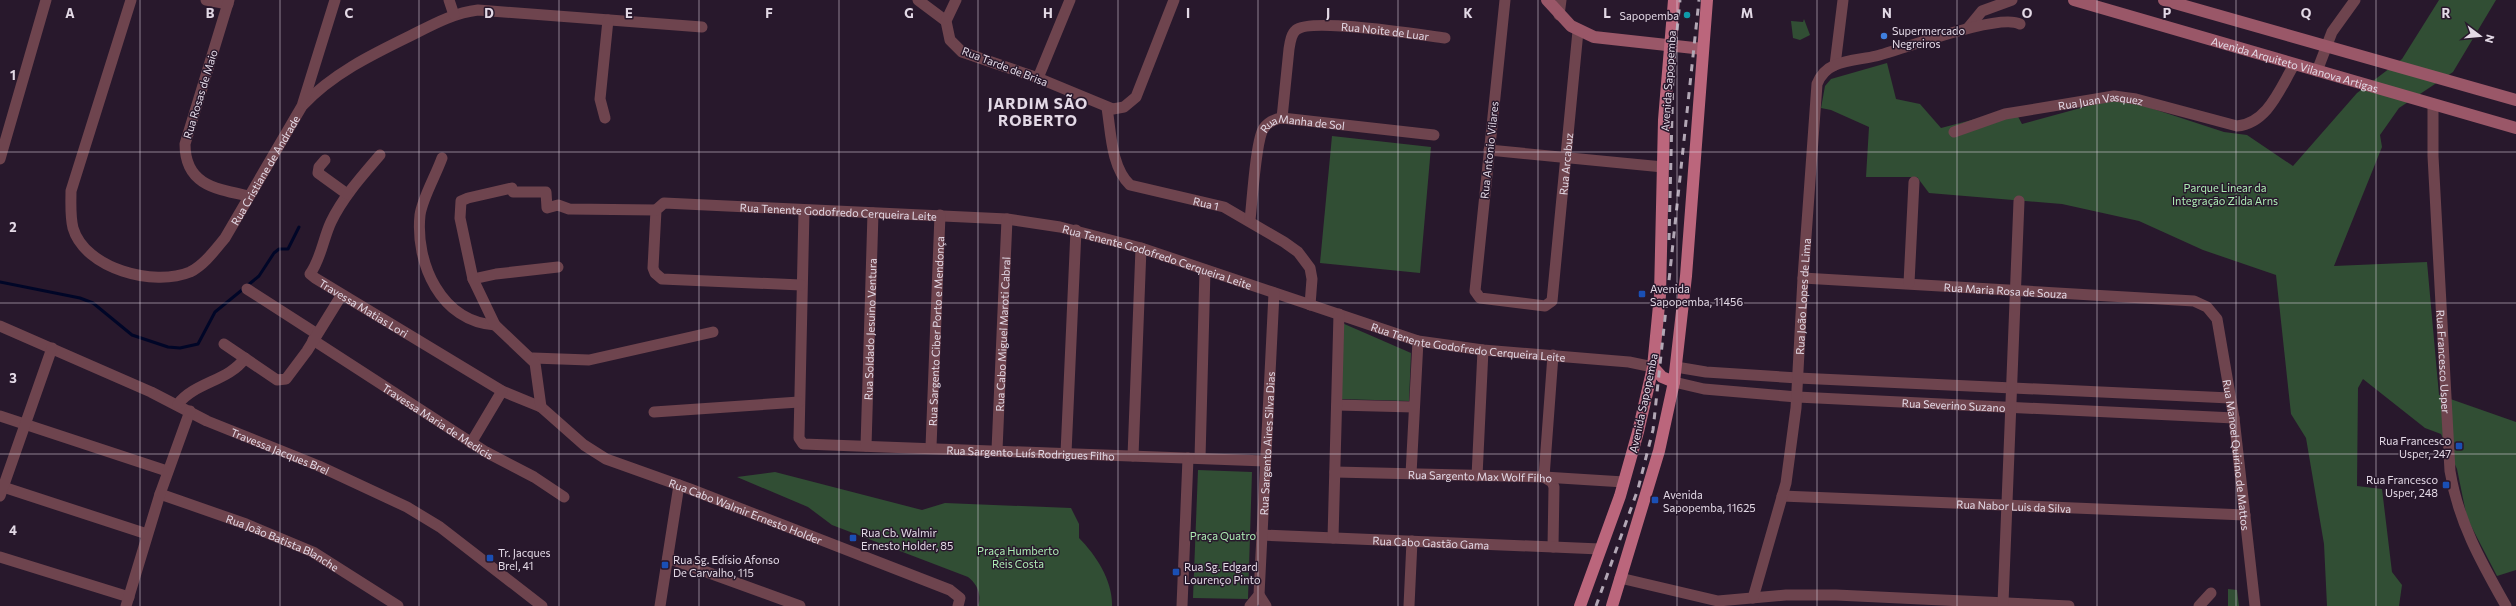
<svg xmlns="http://www.w3.org/2000/svg" width="2516" height="606" font-family="Commissioner,sans-serif">
	<rect width="100%" height="100%" fill="#28182c"/>
	<!-- green -->
	<g fill="#314e34">
		<path d="M2439,0H2496L2453,72L2399,108L2380,135L2382,147L2334,266L2427,262L2439,395L2516,422V570L2497,576L2467,518L2457,469L2441,434L2425,428L2363,379L2358,388L2357,486L2382,489L2392,572L2402,585L2399,606H2327L2324,544L2306,438L2291,414L2276,275L2203,250L2139,221L2062,204L1929,193L1917,177H1866L1869,127L1831,110L1821,108L1825,86L1831,79L1887,63L1896,99L1920,104L1941,128L2014,109L2022,124L2110,100L2129,101L2224,132L2247,135L2293,166L2357,93L2402,59Z"/>
		<path d="M1804,19L1810,35L1800,40L1793,38L1791,21L1803,22Z"/>
		<path d="M1332,136L1431,147L1420,273L1320,263Z"/>
		<path d="M1342,323L1411,353L1409,401L1340,399Z"/>
		<path d="M1198,470L1252,472L1248,599L1193,598Z"/>
		<path d="M775,472L922,510L945,503L1071,508L1079,524V538C1096,555 1113,581 1112,606H978C982,594 977,584 968,577L832,525L808,507L737,477Z"/>
		<path d="M2228,589L2237,590L2239,606H2228Z"/>
	</g>
	<g fill="none" stroke-linecap="round" stroke-linejoin="round">
		<!-- stream -->
		<path stroke="#000627" stroke-width="3" d="M0,282L80,298L93,303L132,335L168,347L180,348L198,344L215,312L259,276L274,253L279,249H288L299,227"/>
		<!-- street -->
		<g stroke="#6e444e" stroke-width="11">
			<path id="s1" d="M131,0L71,191C71,202 70,216 73,228C85,269 154,287 190,272C204,265 215,250 225,238L302,106C332,74 371,55 410,36C432,25 453,13 478,10L702,27"/>
			<path d="M206,0L228,4"/>
			<path d="M229,0L185,144C185,185 216,189 249,196"/>
			<path d="M449,0L454,15"/>
			<path d="M918,0L946,21"/>
			<path d="M956,0L946,21L950,40L962,52L1038,78L1113,109L1124,107L1136,97L1174,0"/>
			<path id="s2" d="M1505,0L1475,291L1480,298L1545,306L1552,301L1578,31"/>
			<path d="M1559,15L1561,0"/>
			<path d="M1968,28L1982,11L2012,0"/>
			<path d="M1835,65L1843,0"/>
			<path d="M2317,71L2332,32L2355,0"/>
			<path d="M1038,78L1070,0"/>
			<path d="M303,103L335,0"/>
			<path id="s3" d="M2433,104V156L2450,471C2458,521 2481,562 2506,606"/>
			<path id="s4" d="M1107,108C1111,132 1111,167 1130,185L1224,207L1284,242L1298,252L1310,268L1312,279L1310,305"/>
			<path d="M605,118L600,99L608,20"/>
			<path id="s5" d="M1282,118L1289,49C1290,43 1291,34 1296,30C1311,17 1421,35 1445,38"/>
			<path id="s6" d="M1954,132L2005,114L2114,96L2136,99L2237,126C2268,123 2280,88 2294,65"/>
			<path d="M1489,150L1663,167"/>
			<path id="s7" d="M380,155C362,176 343,197 331,222C323,239 321,259 310,274L315,278L502,391L541,407L584,445L606,459L690,489L950,590L960,598L958,606"/>
			<path d="M442,158C436,175 422,199 420,215C415,263 441,322 495,325"/>
			<path d="M0,159L46,0"/>
			<path d="M325,160L319,167L318,173L347,194"/>
			<path id="s8" d="M804,211L799,438L803,444L1265,461"/>
			<path id="s9" d="M1250,220C1252,204 1256,137 1264,128C1269,121 1275,119 1282,118L1434,135"/>
			<path id="s10" d="M1803,278L2194,301L2207,307L2217,319L2234,418L2255,606"/>
			<path d="M473,279L496,274L558,267"/>
			<path d="M1909,283L1914,182"/>
			<path id="s11" d="M801,285L662,279L655,273L653,268L656,210L664,203L1007,219L1060,227L1141,248L1418,341L1483,350L1629,362L1653,367"/>
			<path d="M247,289L317,334"/>
			<path id="s12" d="M0,326L151,392L207,421L319,466L407,507L440,527L542,606"/>
			<path id="s13" d="M313,340L486,452L534,477L564,497"/>
			<path d="M224,344L277,380L286,379L307,351L341,296"/>
			<path d="M1553,355L1544,477L1552,482L1554,487L1553,547"/>
			<path d="M533,358L589,360L713,332"/>
			<path d="M1676,367L1706,372L1798,378L2230,398"/>
			<path id="s14" d="M1674,382L1704,389L1797,397L2234,418"/>
			<path d="M178,404C195,382 229,381 245,358"/>
			<path d="M1337,405L1414,407"/>
			<path d="M541,407L535,363L495,325L473,279L460,218L461,201L468,198L512,188L513,192H546L547,208L558,205L569,209L656,210"/>
			<path d="M654,412L799,402"/>
			<path d="M0,416L167,471"/>
			<path d="M471,443L502,391"/>
			<path id="s15" d="M866,446L873,213"/>
			<path id="s16" d="M931,447L940,215"/>
			<path id="s17" d="M997,450L1007,219"/>
			<path d="M1066,453L1076,230"/>
			<path d="M1133,456L1141,248"/>
			<path d="M1200,458L1205,270"/>
			<path id="s18" d="M1335,472L1544,477L1624,482"/>
			<path d="M1411,474L1418,341"/>
			<path d="M1477,476L1483,350"/>
			<path d="M0,486L147,534"/>
			<path id="s19" d="M160,494L246,524L313,552L398,606"/>
			<path d="M0,496L52,348"/>
			<path id="s20" d="M1782,496L2245,515"/>
			<path id="s21" d="M1261,535L1600,549"/>
			<path d="M1333,538L1339,314"/>
			<path d="M0,557L129,597"/>
			<path d="M668,558L800,606"/>
			<path d="M1620,578L1718,601L1786,595H1836L2069,606"/>
			<path d="M1259,595L1266,606"/>
			<path id="s22" d="M1753,598L1786,483L1796,408L1803,278L1817,84C1820,76 1826,69 1835,65C1847,60 1863,59 1876,56C1904,49 1998,13 2020,24"/>
			<path d="M2003,603L2019,201"/>
			<path d="M126,606L160,494L190,411"/>
			<path d="M660,606L679,485"/>
			<path d="M1182,606L1188,458"/>
			<path id="s23" d="M1250,606L1259,595L1274,293"/>
			<path d="M1409,606L1412,541"/>
			<path d="M2199,606L2211,593"/>
		</g>
		<!-- secondary -->
		<g stroke="#9a5768" stroke-width="12">
			<path d="M1547,0L1571,26L1594,37L1703,49"/>
			<path id="s24" d="M2074,0L2516,128"/>
			<path d="M2164,0L2516,100"/>
		</g>
		<!-- primary -->
		<g stroke="#bb667c" stroke-width="12">
			<path d="M1653,367L1662,377L1674,382"/>
			<path d="M1580,606L1620,496L1638,432L1653,367L1660,295L1664,120L1674,0"/>
			<path d="M1612,606L1659,451L1674,382L1686,276L1707,0"/>
		</g>
		<!-- rail -->
		<g stroke="#b2a7b5" stroke-width="3" stroke-dasharray="7 7" stroke-linecap="butt">
			<path d="M1669,240L1673,72L1680,0"/>
			<path d="M1596,606L1638,489L1653,430L1699,0"/>
		</g>
	</g>
	<!-- grid -->
	<path fill="none" stroke="#e3d9e6" stroke-width="1" stroke-opacity="0.55" d="M140,0V606M280,0V606M419,0V606M559,0V606M699,0V606M839,0V606M978,0V606M1118,0V606M1258,0V606M1398,0V606M1538,0V606M1677,0V606M1817,0V606M1957,0V606M2097,0V606M2236,0V606M2376,0V606M0,152H2516M0,303H2516M0,454H2516"/>
	<!-- markers -->
	<circle fill="#0f9aa8" stroke="#28182c" stroke-width="1.5" cx="1687" cy="15" r="4"/>
	<circle fill="#3f7fe0" stroke="#28182c" stroke-width="1.5" cx="1884" cy="36" r="4"/>
	<g fill="#1a4fb4" stroke="#28182c" stroke-width="1.5">
		<rect x="1638" y="290" width="8" height="8" rx="2"/>
		<rect x="2455" y="442" width="8" height="8" rx="2"/>
		<rect x="2442" y="481" width="8" height="8" rx="2"/>
		<rect x="1651" y="496" width="8" height="8" rx="2"/>
		<rect x="849" y="534" width="8" height="8" rx="2"/>
		<rect x="486" y="554" width="8" height="8" rx="2"/>
		<rect x="661" y="561" width="8" height="8" rx="2"/>
		<rect x="1172" y="568" width="8" height="8" rx="2"/>
	</g>
	<g text-anchor="middle" dominant-baseline="central" stroke-width="3" stroke-linejoin="round" paint-order="stroke">
		<!-- poi labels -->
		<g font-size="11" fill="#e3d9e6" stroke="#28182c" text-anchor="start">
			<text x="1679" y="15" text-anchor="end">Sapopemba</text>
			<text x="1892" y="30">Supermercado<tspan x="1892" dy="13">Negreiros</tspan></text>
			<text x="1650" y="288">Avenida<tspan x="1650" dy="13">Sapopemba, 11456</tspan></text>
			<text x="2451" y="440" text-anchor="end">Rua Francesco<tspan x="2451" dy="13">Usper, 247</tspan></text>
			<text x="2438" y="479" text-anchor="end">Rua Francesco<tspan x="2438" dy="13">Usper, 248</tspan></text>
			<text x="1663" y="494">Avenida<tspan x="1663" dy="13">Sapopemba, 11625</tspan></text>
			<text x="861" y="532">Rua Cb. Walmir<tspan x="861" dy="13">Ernesto Holder, 85</tspan></text>
			<text x="498" y="552">Tr. Jacques<tspan x="498" dy="13">Brel, 41</tspan></text>
			<text x="673" y="559">Rua Sg. Edísio Afonso<tspan x="673" dy="13">De Carvalho, 115</tspan></text>
			<text x="1184" y="566">Rua Sg. Edgard<tspan x="1184" dy="13">Lourenço Pinto</tspan></text>
		</g>
		<!-- street labels -->
		<g font-size="11" fill="#e3d9e6" stroke="#28182c">
			<text stroke="none"><textPath href="#s5" startOffset="180">Rua Noite de Luar</textPath></text>
			<text stroke="none"><textPath href="#s24" startOffset="230">Avenida Arquiteto Vilanova Artigas</textPath></text>
			<text transform="translate(1005 66) rotate(21)">Rua Tarde de Brisa</text>
			<text transform="translate(1668 81) rotate(-86)">Avenida Sapopemba</text>
			<text transform="translate(200 94) rotate(-73)">Rua Rosas de Maio</text>
			<text stroke="none"><textPath href="#s6" startOffset="151">Rua Juan Vasquez</textPath></text>
			<text stroke="none"><textPath href="#s9" startOffset="134">Rua Manha de Sol</textPath></text>
			<text transform="translate(1489 150) rotate(-84)">Rua Antonio Vilares</text>
			<text stroke="none"><textPath href="#s2" startOffset="513">Rua Arcabuz</textPath></text>
			<text stroke="none"><textPath href="#s1" startOffset="502">Rua Cristiane de Andrade</textPath></text>
			<text stroke="none"><textPath href="#s4" startOffset="160">Rua 1</textPath></text>
			<text stroke="none"><textPath href="#s11" startOffset="397">Rua Tenente Godofredo Cerqueira Leite</textPath></text>
			<text stroke="none"><textPath href="#s11" startOffset="721">Rua Tenente Godofredo Cerqueira Leite</textPath></text>
			<text stroke="none"><textPath href="#s10" startOffset="203">Rua Maria Rosa de Souza</textPath></text>
			<text stroke="none"><textPath href="#s22" startOffset="307">Rua João Lopes de Lima</textPath></text>
			<text stroke="none"><textPath href="#s7" startOffset="203">Travessa Matias Lori</textPath></text>
			<text stroke="none"><textPath href="#s15" startOffset="117">Rua Soldado Jesuino Ventura</textPath></text>
			<text stroke="none"><textPath href="#s16" startOffset="116">Rua Sargento Ciber Porto e Mendonça</textPath></text>
			<text stroke="none"><textPath href="#s17" startOffset="116">Rua Cabo Miguel Maroti Cabral</textPath></text>
			<text stroke="none"><textPath href="#s11" startOffset="1045">Rua Tenente Godofredo Cerqueira Leite</textPath></text>
			<text stroke="none"><textPath href="#s3" startOffset="258">Rua Francesco Usper</textPath></text>
			<text transform="translate(1643 403) rotate(-78)">Avenida Sapopemba</text>
			<text stroke="none"><textPath href="#s14" startOffset="281">Rua Severino Suzano</textPath></text>
			<text stroke="none"><textPath href="#s13" startOffset="149">Travessa Maria de Medicis</textPath></text>
			<text stroke="none"><textPath href="#s23" startOffset="166">Rua Sargento Aires Silva Dias</textPath></text>
			<text stroke="none"><textPath href="#s12" startOffset="307">Travessa Jacques Brel</textPath></text>
			<text stroke="none"><textPath href="#s8" startOffset="462">Rua Sargento Luís Rodrigues Filho</textPath></text>
			<text stroke="none"><textPath href="#s10" startOffset="559">Rua Manoel Quirino de Mattos</textPath></text>
			<text stroke="none"><textPath href="#s18" startOffset="145">Rua Sargento Max Wolf Filho</textPath></text>
			<text stroke="none"><textPath href="#s20" startOffset="232">Rua Nabor Luis da Silva</textPath></text>
			<text stroke="none"><textPath href="#s7" startOffset="639">Rua Cabo Walmir Ernesto Holder</textPath></text>
			<text stroke="none"><textPath href="#s21" startOffset="170">Rua Cabo Gastão Gama</textPath></text>
			<text stroke="none"><textPath href="#s19" startOffset="132">Rua João Batista Blanche</textPath></text>
		</g>
		<!-- park labels -->
		<g font-size="11" fill="#adedb4" stroke="#28182c">
			<text x="2225" y="187">Parque Linear da<tspan x="2225" dy="13">Integração Zilda Arns</tspan></text>
			<text x="1223" y="535">Praça Quatro</text>
			<text x="1018" y="550">Praça Humberto<tspan x="1018" dy="13">Reis Costa</tspan></text>
		</g>
		<!-- district labels -->
		<g font-size="15" font-weight="bold" letter-spacing="1" fill="#e3d9e6" stroke="#28182c">
			<text x="1038" y="103">JARDIM SÃO<tspan x="1038" dy="17">ROBERTO</tspan></text>
		</g>
	</g>
	<g font-size="13" text-anchor="middle" font-weight="bold" fill="#e3d9e6" stroke="#28182c" stroke-width="3" stroke-linejoin="round" paint-order="stroke">
		<text x="70" y="18">A</text>
		<text x="210" y="18">B</text>
		<text x="349" y="18">C</text>
		<text x="489" y="18">D</text>
		<text x="629" y="18">E</text>
		<text x="769" y="18">F</text>
		<text x="909" y="18">G</text>
		<text x="1048" y="18">H</text>
		<text x="1188" y="18">I</text>
		<text x="1328" y="18">J</text>
		<text x="1468" y="18">K</text>
		<text x="1607" y="18">L</text>
		<text x="1747" y="18">M</text>
		<text x="1887" y="18">N</text>
		<text x="2027" y="18">O</text>
		<text x="2167" y="18">P</text>
		<text x="2306" y="18">Q</text>
		<text x="2446" y="18">R</text>
		<text x="13" y="80">1</text>
		<text x="13" y="232">2</text>
		<text x="13" y="383">3</text>
		<text x="13" y="535">4</text>
	</g>
	<!-- north arrow -->
	<g transform="translate(2480 36) rotate(106)" stroke="#28182c" stroke-width="3" paint-order="stroke">
	<path d="M0-3L7 15L0 10L-7 15Z" fill="#e3d9e6"/>
	<text y="-6" font-size="11" font-weight="bold" text-anchor="middle" fill="#e3d9e6">N</text>
	</g>
</svg>
